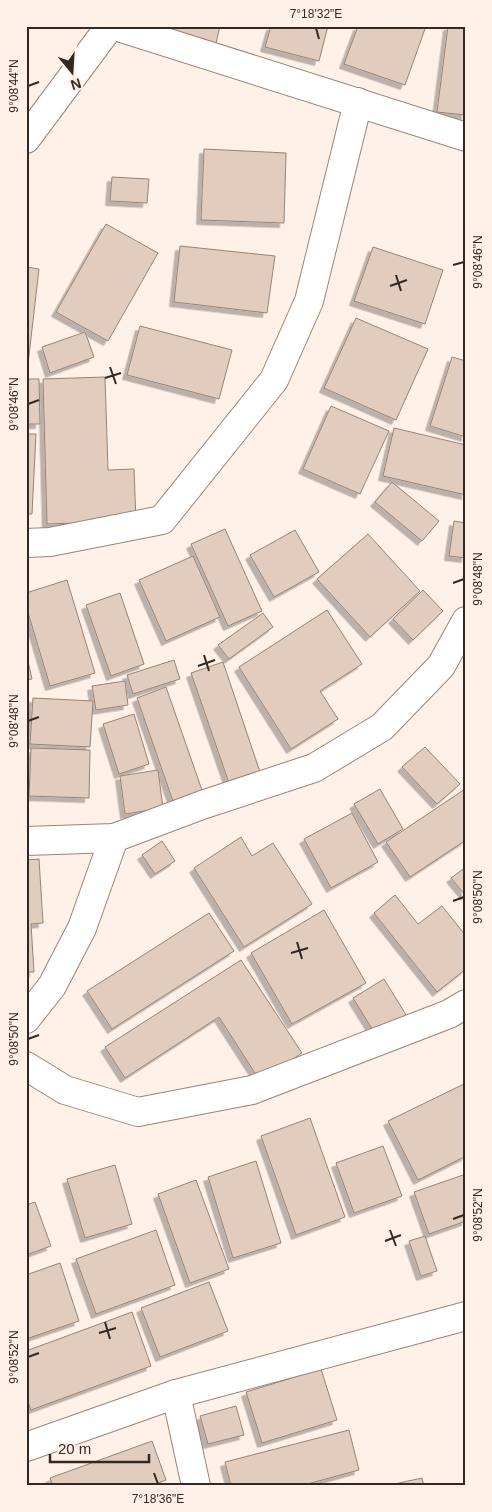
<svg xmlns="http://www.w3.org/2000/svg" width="492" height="1512" font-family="Arial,sans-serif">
	<defs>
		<filter id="shadow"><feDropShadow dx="-4.5" dy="4.5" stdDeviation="0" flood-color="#0004"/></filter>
	</defs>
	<rect width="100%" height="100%" fill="#fff1e8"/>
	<!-- building -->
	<g fill="#e2ccbe" stroke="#978375" filter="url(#shadow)">
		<path d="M153,26H220L215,48Z"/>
		<path d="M271,26H328L319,61L265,47Z"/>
		<path d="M358,26H426L405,85L344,64Z"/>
		<path d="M448,26H466V115L437,112Z"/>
		<path d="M204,149L286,153L284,223L201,220Z"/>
		<path d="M112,177L149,179L147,203L110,201Z"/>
		<path d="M106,224L158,253L108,341L56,312Z"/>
		<path d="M180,246L275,256L267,313L174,302Z"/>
		<path d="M373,247L443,270L425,324L354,301Z"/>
		<path d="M26,267L39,269L28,364H26Z"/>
		<path d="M356,318L428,349L396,420L324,388Z"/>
		<path d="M140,326L232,350L219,399L127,375Z"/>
		<path d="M85,332L94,357L50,373L42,347Z"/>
		<path d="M452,357L466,361V437L430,426Z"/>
		<path d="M105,377L108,470L134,469L136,521L47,524L43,379Z"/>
		<path d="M26,379H39L40,424H26Z"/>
		<path d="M331,406L389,431L360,494L303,469Z"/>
		<path d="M394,428L466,445V495L383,476Z"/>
		<path d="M26,434H36L32,514H26Z"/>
		<path d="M392,482L439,521L422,541L375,502Z"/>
		<path d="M454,521L466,523V558L449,556Z"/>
		<path d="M225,529L262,611L228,626L191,544Z"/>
		<path d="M295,530L319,572L274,597L250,555Z"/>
		<path d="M368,534L420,591L370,637L317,579Z"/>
		<path d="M193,556L220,617L166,641L139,580Z"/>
		<path d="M67,580L95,673L50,686L26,606V593Z"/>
		<path d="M423,590L443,611L413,640L393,619Z"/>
		<path d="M120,593L144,664L111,676L86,605Z"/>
		<path d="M327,610L362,664L320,691L338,719L291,749L239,667Z"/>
		<path d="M263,613L273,627L229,659L218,645Z"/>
		<path d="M26,653L32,679L26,680Z"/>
		<path d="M174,660L180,679L133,694L127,675Z"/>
		<path d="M223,662L261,775L230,786L191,673Z"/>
		<path d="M125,681L128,705L96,710L92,686Z"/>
		<path d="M166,687L204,796L175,807L137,698Z"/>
		<path d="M33,698L93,701L90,747L30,744Z"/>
		<path d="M134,714L149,764L119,774L103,724Z"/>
		<path d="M425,747L460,784L437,804L402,767Z"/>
		<path d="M31,748L90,750L89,798L29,796Z"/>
		<path d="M158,770L163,808L125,814L120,776Z"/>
		<path d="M380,789L403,829L378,844L354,804Z"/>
		<path d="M465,789L466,840L410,877L386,842Z"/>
		<path d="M352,813L378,862L331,888L304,839Z"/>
		<path d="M241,837L252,856L273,843L312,904L244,947L194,868Z"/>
		<path d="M162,841L175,861L155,874L142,855Z"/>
		<path d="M39,859L43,923L31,924L34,972H26V860Z"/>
		<path d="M466,867V896L451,878Z"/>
		<path d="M395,895L418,924L442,906L466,936V969L437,992L374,913Z"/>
		<path d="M324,910L366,983L292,1024L251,953Z"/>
		<path d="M209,913L234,951L112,1029L87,991Z"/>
		<path d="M241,960L302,1053L260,1081L219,1017L125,1078L105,1047Z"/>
		<path d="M384,979L408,1018L377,1037L353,998Z"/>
		<path d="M466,1083V1156L418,1180L388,1121Z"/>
		<path d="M310,1118L345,1217L296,1235L261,1136Z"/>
		<path d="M383,1146L402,1196L354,1213L336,1163Z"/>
		<path d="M256,1161L281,1243L233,1258L208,1177Z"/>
		<path d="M115,1165L132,1224L85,1238L67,1179Z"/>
		<path d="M466,1174V1221L429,1234L414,1192Z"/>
		<path d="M196,1180L229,1269L190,1283L158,1194Z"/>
		<path d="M35,1202L51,1246L26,1255V1205Z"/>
		<path d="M156,1230L175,1285L96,1314L76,1259Z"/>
		<path d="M425,1236L437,1271L421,1276L409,1241Z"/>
		<path d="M60,1263L79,1321L26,1339V1275Z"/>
		<path d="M209,1282L228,1331L160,1357L141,1308Z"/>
		<path d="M132,1312L151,1366L31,1410L26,1397V1351Z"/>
		<path d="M321,1369L337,1420L262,1443L246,1392Z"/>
		<path d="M236,1406L244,1435L208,1444L200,1416Z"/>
		<path d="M349,1430L359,1470L300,1486H231L225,1462Z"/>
		<path d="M152,1441L166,1480L150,1486H53L50,1478Z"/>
		<path d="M422,1478L424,1486H385Z"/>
	</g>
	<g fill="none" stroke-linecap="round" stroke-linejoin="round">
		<defs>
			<g id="street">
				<path d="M115,26L466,137"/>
				<path d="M26,139L110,26"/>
				<path d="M26,543L50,542L162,520L274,380L309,301L358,102"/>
				<path d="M26,841L114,838L202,805L314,768L382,727L441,666L466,621"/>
				<path d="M26,1019L52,986L82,928L114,838"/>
				<path d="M26,1066L65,1090L138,1112L252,1090L449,1014L466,1004"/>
				<path d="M176,1394L196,1486"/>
				<path d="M26,1447L176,1394L466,1316"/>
			</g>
		</defs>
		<!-- street casing -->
		<use href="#street" stroke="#998577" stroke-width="30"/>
		<!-- street -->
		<use href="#street" stroke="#fff" stroke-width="28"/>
	</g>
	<!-- ticks -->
	<path fill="none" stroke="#322924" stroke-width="2" d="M316,28L319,39M28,86L39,82M453,265L464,262M396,275L401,291M390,286L407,280M110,367L116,384M105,378L121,373M28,404L39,400M453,583L464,579M204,655L209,671M198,666L215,660M28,721L39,717M453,901L464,897M297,942L302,959M291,953L308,948M28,1039L39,1035M453,1219L464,1215M390,1230L396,1246M385,1241L401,1235M105,1322L110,1339M99,1333L116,1328M28,1357L39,1353M154,1473L158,1484"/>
	<!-- border -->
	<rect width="492" height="1512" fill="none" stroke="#fff1e8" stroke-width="55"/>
	<!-- north arrow -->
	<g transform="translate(72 72) rotate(162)" stroke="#fff1e8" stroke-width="4" paint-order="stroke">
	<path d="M0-4L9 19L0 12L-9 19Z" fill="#322924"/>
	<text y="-8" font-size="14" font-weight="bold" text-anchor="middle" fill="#322924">N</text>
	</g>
	<!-- scale -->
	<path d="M50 1454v8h99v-8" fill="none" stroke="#322924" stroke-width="2.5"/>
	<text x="58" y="1454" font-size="15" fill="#322924" stroke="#fff1e8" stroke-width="4" paint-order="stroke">20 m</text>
	<rect x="28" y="28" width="436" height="1456" fill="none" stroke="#322924" stroke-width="2"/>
	<g font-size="12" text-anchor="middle" fill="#322924">
		<text x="316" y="18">7°18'32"E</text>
		<text transform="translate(14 86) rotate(-90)" y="4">9°08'44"N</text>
		<text transform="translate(478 262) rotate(-90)" y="4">9°08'46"N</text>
		<text transform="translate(14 404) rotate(-90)" y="4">9°08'46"N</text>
		<text transform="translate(478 579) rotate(-90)" y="4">9°08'48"N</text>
		<text transform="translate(14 721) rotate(-90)" y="4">9°08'48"N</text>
		<text transform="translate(478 897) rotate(-90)" y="4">9°08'50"N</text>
		<text transform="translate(14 1039) rotate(-90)" y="4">9°08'50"N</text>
		<text transform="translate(478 1215) rotate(-90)" y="4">9°08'52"N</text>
		<text transform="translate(14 1357) rotate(-90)" y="4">9°08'52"N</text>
		<text x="158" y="1503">7°18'36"E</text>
	</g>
</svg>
